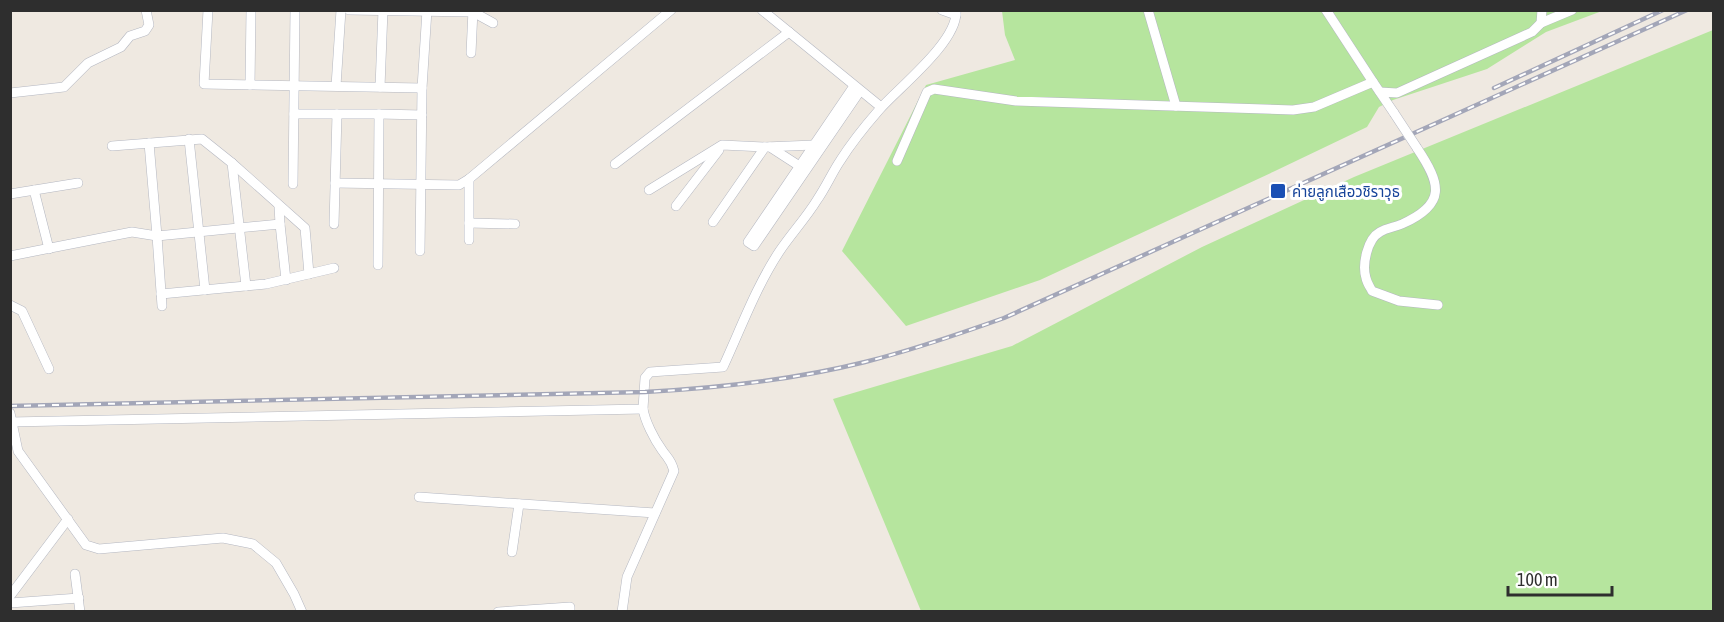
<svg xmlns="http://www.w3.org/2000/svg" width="1724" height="622" font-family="'Asap Condensed','Noto Sans Thai',sans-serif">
	<rect width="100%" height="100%" fill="#efe9e1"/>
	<!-- green -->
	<g fill="#b6e59e">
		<path d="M1002,11H1602L1546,32L1487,69L1393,100L1379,107L1367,127L1275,171L1040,280L906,326L842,251L926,85L1015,60L1005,35Z"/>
		<path d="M1713,30V611H921L833,399L1012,346L1202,247L1354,177Z"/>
	</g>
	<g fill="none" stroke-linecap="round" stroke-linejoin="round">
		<defs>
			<g id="minor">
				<path d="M208,10L204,84L422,88"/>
				<path d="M349,10L473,12L493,23"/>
				<path d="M762,10L881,107"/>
				<path d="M942,10L956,15"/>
				<path d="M1148,10L1176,106"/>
				<path d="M1326,10L1373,82L1394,113"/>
				<path d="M1541,23L1572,10"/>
				<path d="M471,53L473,10"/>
				<path d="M250,85L251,10"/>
				<path d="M336,86L341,10"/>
				<path d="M854,86L748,242L754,246L860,91"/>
				<path d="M380,87L383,10"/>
				<path d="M1380,92L1397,93L1532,32L1541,23L1542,10"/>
				<path d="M10,93L64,87L88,63L121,47L130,36L145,31L149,25L146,10"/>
				<path d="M294,114H379L422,115"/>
				<path d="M189,139L205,290"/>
				<path d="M149,143L157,236L162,306"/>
				<path d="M112,146L202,139L232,163L305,228L309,274"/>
				<path d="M770,147L804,169"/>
				<path d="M1417,148C1441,184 1447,204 1402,224C1395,227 1386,228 1380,232C1367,239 1362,265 1366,278C1367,283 1370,287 1372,291L1399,301L1438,305"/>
				<path d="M897,161L927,92L934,89L1016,101L1293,110L1314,107L1373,82"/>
				<path d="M232,163L246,286"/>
				<path d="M615,164L789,32"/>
				<path d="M469,179V240"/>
				<path d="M335,183L459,185L469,179L671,10"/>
				<path d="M293,184L295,10"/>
				<path d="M34,190L49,249"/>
				<path d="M649,190L722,145L765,147L814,145L817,147"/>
				<path d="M10,194L78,183"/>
				<path d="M279,206L280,224L286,280"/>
				<path d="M676,206L719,150"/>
				<path d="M713,222L765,147"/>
				<path d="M469,223L515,224"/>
				<path d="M334,224L337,114"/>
				<path d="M420,251L422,88L427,10"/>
				<path d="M10,256L132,232L157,236L280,224"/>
				<path d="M378,265L379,114"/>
				<path d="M161,294L266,284L334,268"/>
				<path d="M10,305L22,311L49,369"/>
				<path d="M10,413L18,451L86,545L99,549L223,538L253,544L276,563L294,594L302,612"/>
				<path d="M10,422L643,409L645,378L650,372L723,367C741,328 756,287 779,252C791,234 806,218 817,200C826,187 832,173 840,161C852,142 865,126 879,110C898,88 959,41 956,10"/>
				<path d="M419,497L655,513"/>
				<path d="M512,552L519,504"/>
				<path d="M75,574L80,612"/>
				<path d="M10,596L68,519"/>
				<path d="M10,603L79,598"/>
				<path d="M498,612L570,607V612"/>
				<path d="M622,612L627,577L674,471C671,459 668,459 662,450C654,439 645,421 643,409"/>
			</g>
		</defs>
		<!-- minor casing -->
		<use href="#minor" stroke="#b4b7c1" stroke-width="10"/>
		<!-- minor -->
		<use href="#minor" stroke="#fff" stroke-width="9"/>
		<defs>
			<g id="rail">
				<path d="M1494,88L1663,10"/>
				<path d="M10,406L645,392C719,388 793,380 865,362C913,350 959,334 1004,318L1687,10"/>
			</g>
		</defs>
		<!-- rail casing -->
		<use href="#rail" stroke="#a3a6b8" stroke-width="4.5"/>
		<!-- rail -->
		<use href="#rail" stroke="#fff" stroke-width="2" stroke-dasharray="7" stroke-linecap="butt"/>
		<defs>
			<path id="minor-bridge" d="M1394,113L1417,148"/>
		</defs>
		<!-- minor-bridge casing -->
		<use href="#minor-bridge" stroke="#b4b7c1" stroke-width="10" stroke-linecap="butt"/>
		<!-- minor-bridge -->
		<use href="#minor-bridge" stroke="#fff" stroke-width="9"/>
	</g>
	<!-- markers -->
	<rect fill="#1a4fb4" stroke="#fff" stroke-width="2" x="1270" y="183" width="16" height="16" rx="3"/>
	<g text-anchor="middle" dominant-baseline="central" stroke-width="6" stroke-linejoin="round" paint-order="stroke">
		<!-- transit labels -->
		<g font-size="15" fill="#164399" stroke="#fff" text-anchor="start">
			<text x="1292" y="191">ค่ายลูกเสือวชิราวุธ</text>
		</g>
	</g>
	<!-- border -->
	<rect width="1724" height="622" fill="none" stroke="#2e2e2e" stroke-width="24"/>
	<!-- scale -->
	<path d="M1508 586v9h104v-9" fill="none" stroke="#2e2e2e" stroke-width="3"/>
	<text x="1517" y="586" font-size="18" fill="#2e2e2e" stroke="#ffffff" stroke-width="4.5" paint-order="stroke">100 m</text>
</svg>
